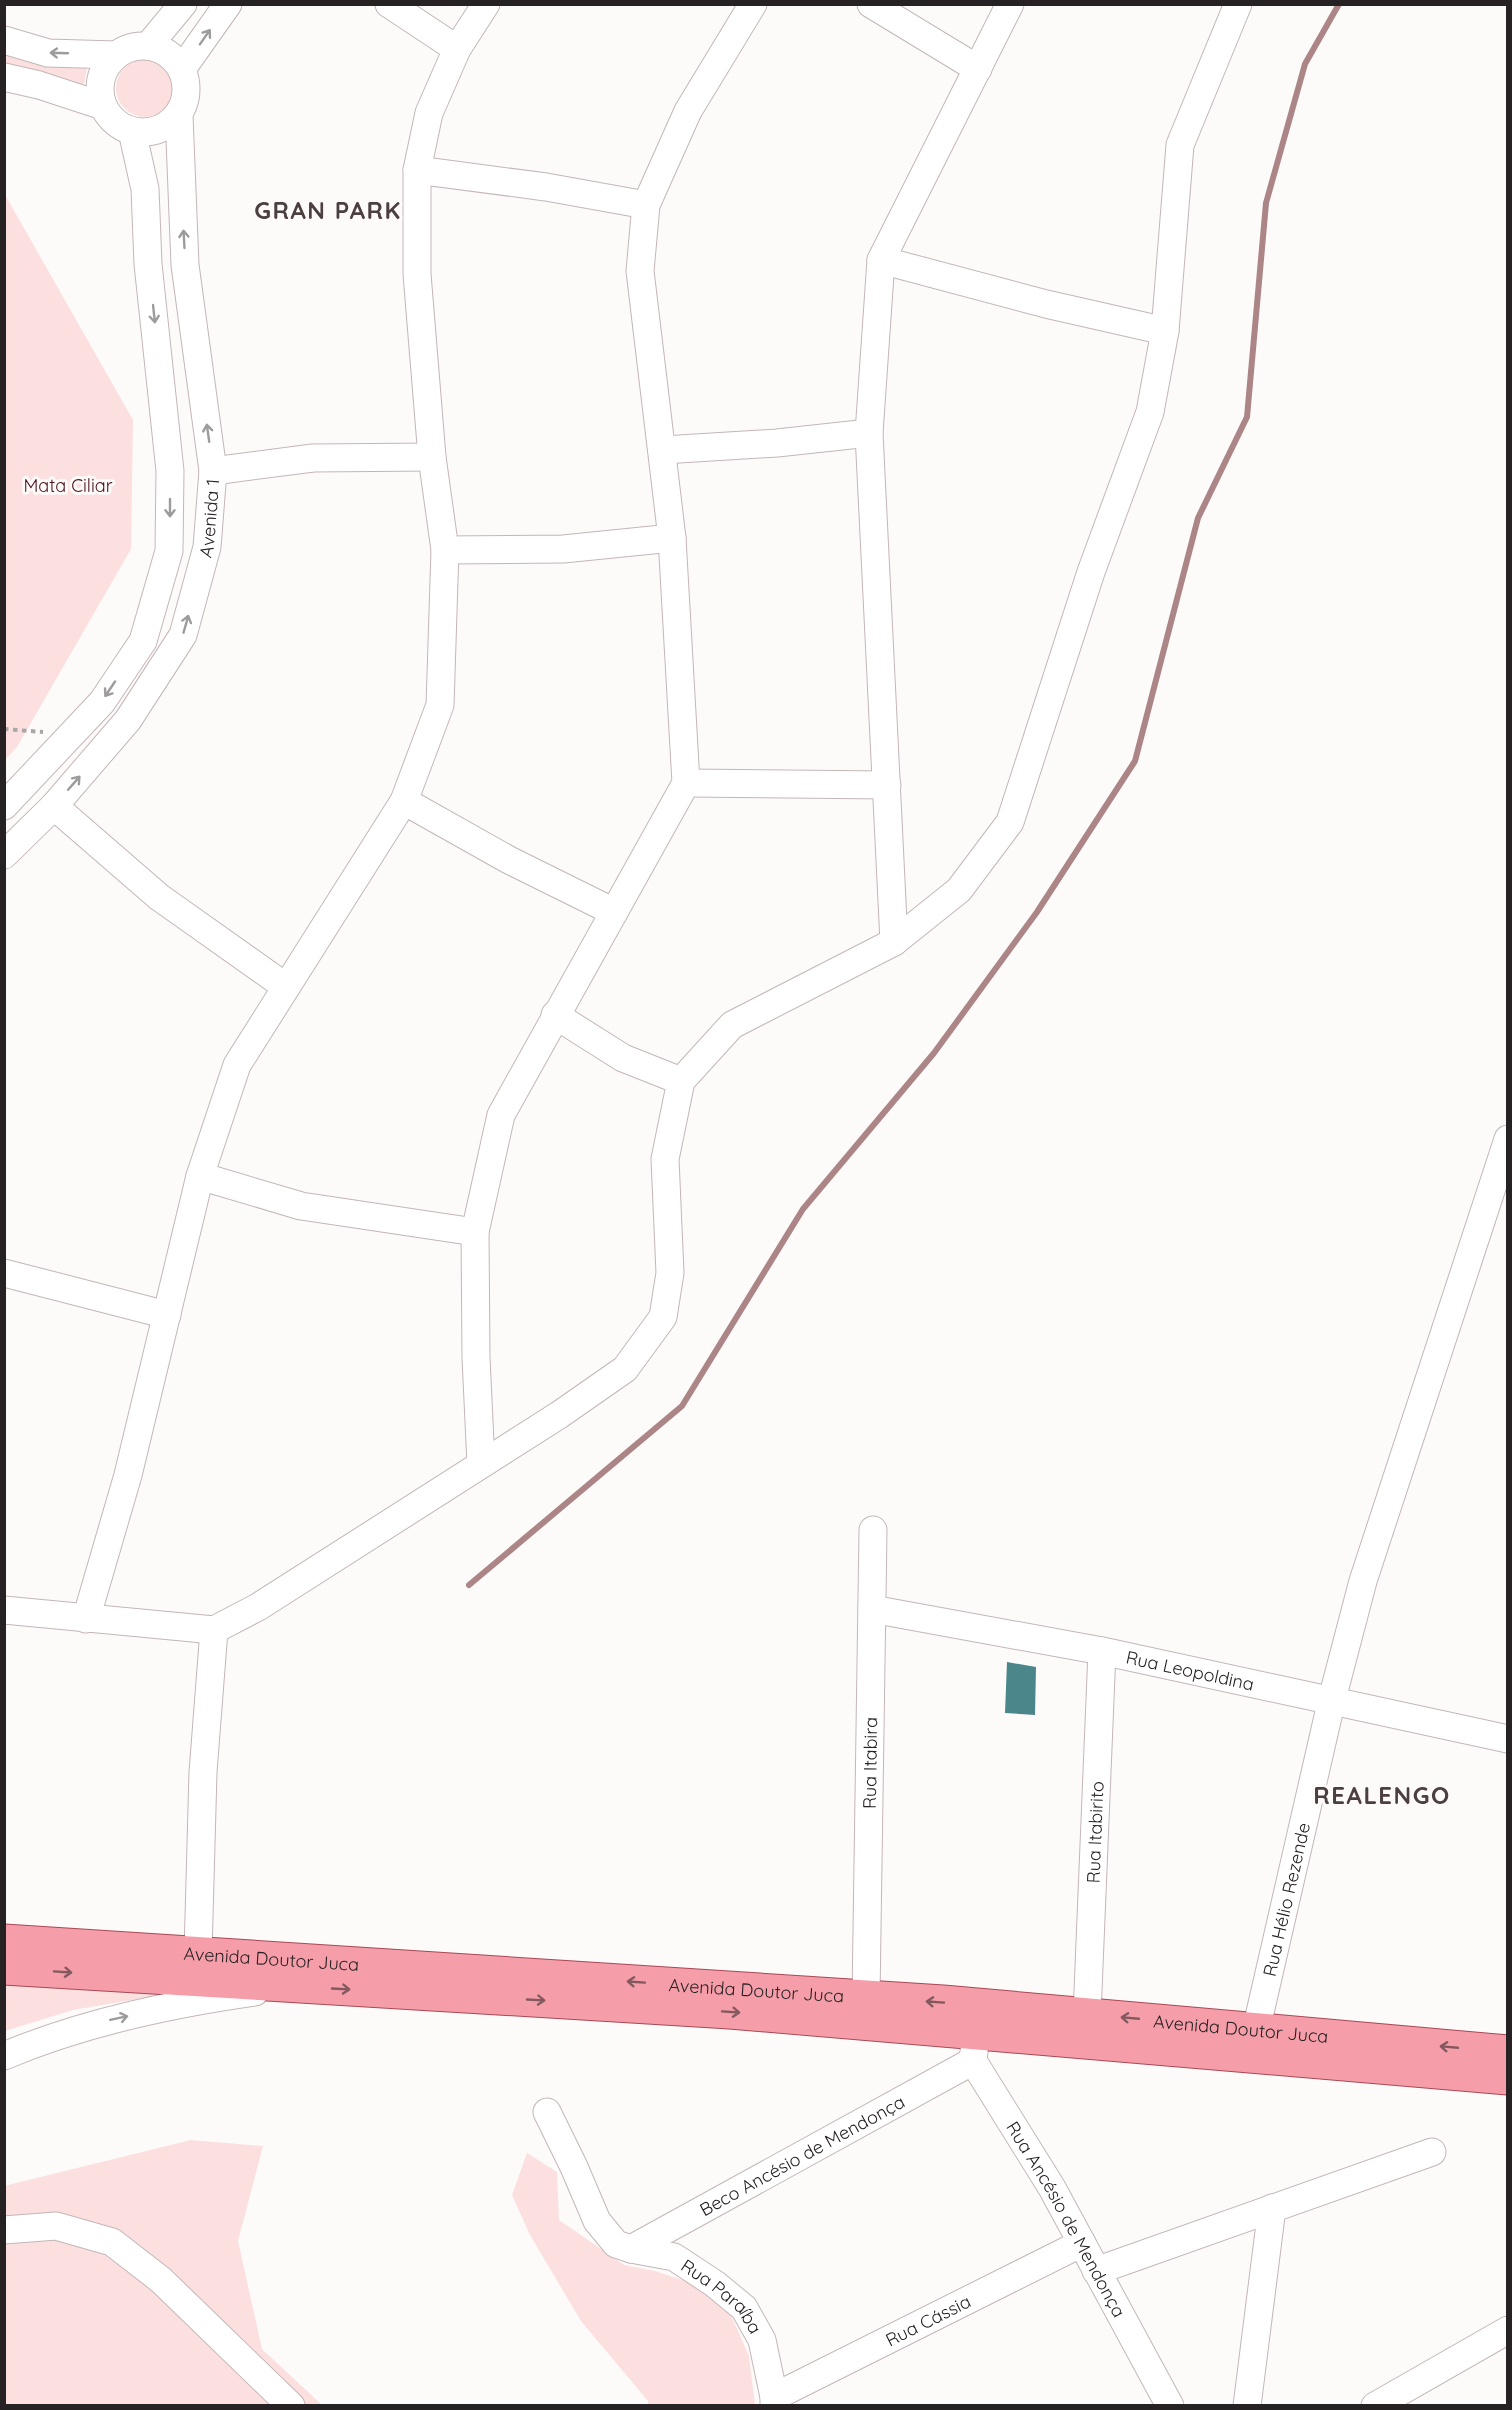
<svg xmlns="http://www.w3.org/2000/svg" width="1512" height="2410" font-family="Quicksand,sans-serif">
	<rect width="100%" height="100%" fill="#fdfafa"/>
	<!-- green -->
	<g fill="#fce0e0">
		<path d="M4,54L88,63L83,89L5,67Z"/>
		<circle cx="145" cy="88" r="29"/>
		<path d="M4,193L133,420L131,549L17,747L5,760Z"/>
		<path d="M4,1983L179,1992L73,2010L5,2031Z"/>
		<path d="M191,2140L263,2146L238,2241L262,2349L322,2405H5L4,2186Z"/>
		<path d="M527,2153L557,2172L559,2220L624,2265L655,2271L698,2285L730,2313L749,2356L755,2405H648V2401L581,2321L530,2235L512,2195Z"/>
	</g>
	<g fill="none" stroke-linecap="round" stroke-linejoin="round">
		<!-- stream -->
		<path stroke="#ac8587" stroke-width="6" d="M469,1585L682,1406L803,1209L934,1053L1037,912L1135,761L1198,518L1247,417L1266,203L1305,64L1339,4"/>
	</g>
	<!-- building -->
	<path fill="#4b868b" d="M1007,1662L1036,1667L1035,1715L1005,1713Z"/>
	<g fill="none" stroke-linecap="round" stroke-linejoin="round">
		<defs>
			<g id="minor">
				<path d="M389,4L457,49"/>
				<path d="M871,4L978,69"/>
				<path d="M4,40L48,53L116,55"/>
				<path d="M149,45L183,4"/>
				<circle cx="143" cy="89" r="43"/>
				<path d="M182,69L228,4"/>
				<path d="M4,77L39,85L103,106"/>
				<path d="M417,170L546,187L646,205"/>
				<path d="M881,260L1046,304L1165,331"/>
				<path d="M663,450L777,443L869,433"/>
				<path d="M213,471L313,458L432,457"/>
				<path d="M445,550L563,549L672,538"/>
				<path d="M686,783L887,785"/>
				<path d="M404,801L509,860L614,912"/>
				<path d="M4,806L102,702L143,641L169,551L170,471L148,264L145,189L132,131"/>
				<path d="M54,806L159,897L286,987"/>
				<path id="s1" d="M4,855L54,806L128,720L183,635L207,547L213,471L185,265L179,115"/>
				<path d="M894,942L869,433L881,260L1010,4"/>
				<path d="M555,1015L623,1058L681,1081"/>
				<path d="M200,1176L301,1206L475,1232"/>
				<path d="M4,1273L167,1315"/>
				<path d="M481,1464L476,1358L475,1232L501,1115L686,783L672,538L640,271L646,205L688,111L753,4"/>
				<path id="s2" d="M872,1609L1102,1651L1508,1739"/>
				<path d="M4,1610L214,1630L258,1607L559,1415L625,1369L663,1317L670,1273L665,1159L681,1081L732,1025L894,942L959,890L1010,822L1091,572L1150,412L1165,331L1180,145L1238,4"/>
				<path d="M86,1619L128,1475L200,1176L237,1065L404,801L440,705L445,550L432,457L417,274V170L429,113L457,49L486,4"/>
				<path d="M198,1953L203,1772L214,1630"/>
				<path id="s3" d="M866,1997L873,1530"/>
				<path id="s4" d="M978,2013L973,2061L1052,2188L1170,2406"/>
				<path id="s5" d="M1087,2015L1102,1651"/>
				<path id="s6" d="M1256,2030L1332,1699L1363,1581L1508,1139"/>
				<path d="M4,2056C84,2022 170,2004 255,1992"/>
				<path id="s7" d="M547,2112L574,2167L597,2221L616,2244L631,2249L674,2257L715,2284L744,2308L762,2340L774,2397V2406"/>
				<path d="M4,2230L56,2226L112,2242L161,2280L291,2406"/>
				<path id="s8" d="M631,2249L973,2061"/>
				<path d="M1096,2271L1432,2152"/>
				<path id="s9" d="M774,2397L1082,2243"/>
				<path d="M1247,2406L1272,2208"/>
				<path d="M1375,2406L1508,2330"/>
			</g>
			<g id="major">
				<path id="s10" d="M4,1941L943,2002L1508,2052"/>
				<path d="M4,1968L730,2012L1508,2078"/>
			</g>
		</defs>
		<!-- minor casing -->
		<use href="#minor" stroke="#c4b6b7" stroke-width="29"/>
		<!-- major casing -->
		<use href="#major" stroke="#a84855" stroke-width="35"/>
		<!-- path -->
		<path stroke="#aba7a8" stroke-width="4" stroke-dasharray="4.5 4.5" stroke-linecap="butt" d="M4,729L43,732"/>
		<!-- minor -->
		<use href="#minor" stroke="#fff" stroke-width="27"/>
		<!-- major -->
		<use href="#major" stroke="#f59ea9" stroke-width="33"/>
	</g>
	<!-- one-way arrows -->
	<defs><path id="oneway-shaft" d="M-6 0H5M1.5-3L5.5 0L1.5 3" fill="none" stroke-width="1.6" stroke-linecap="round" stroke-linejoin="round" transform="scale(1.5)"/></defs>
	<g stroke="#9d9b9c">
		<use href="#oneway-shaft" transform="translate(205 37) rotate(-55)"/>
		<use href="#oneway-shaft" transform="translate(59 53) rotate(-178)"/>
		<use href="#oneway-shaft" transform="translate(184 239) rotate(-93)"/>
		<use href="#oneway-shaft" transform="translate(154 314) rotate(84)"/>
		<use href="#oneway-shaft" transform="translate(208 433) rotate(-98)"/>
		<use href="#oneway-shaft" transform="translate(170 508) rotate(90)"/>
		<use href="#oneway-shaft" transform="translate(186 624) rotate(-74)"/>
		<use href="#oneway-shaft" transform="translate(110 689) rotate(124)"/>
		<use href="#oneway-shaft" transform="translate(74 783) rotate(-49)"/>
		<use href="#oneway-shaft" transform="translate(119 2018) rotate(-12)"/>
	</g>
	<g stroke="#83595f">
		<use href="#oneway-shaft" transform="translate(63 1972) rotate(4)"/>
		<use href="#oneway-shaft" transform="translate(636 1982) rotate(-176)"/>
		<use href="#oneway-shaft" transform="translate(341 1989) rotate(3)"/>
		<use href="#oneway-shaft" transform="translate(536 2000) rotate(3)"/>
		<use href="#oneway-shaft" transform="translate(935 2002) rotate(-176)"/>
		<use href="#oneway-shaft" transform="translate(731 2012) rotate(4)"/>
		<use href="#oneway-shaft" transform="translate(1130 2018) rotate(-175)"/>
		<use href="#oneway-shaft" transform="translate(1449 2047) rotate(-175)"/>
	</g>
	<g text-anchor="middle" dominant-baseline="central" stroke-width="6" stroke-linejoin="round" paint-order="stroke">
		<!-- park labels -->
		<g font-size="18" fill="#4c0e19" stroke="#fdfafa">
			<text x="68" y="485">Mata Ciliar</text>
		</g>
		<!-- street labels -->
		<g font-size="18" fill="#262122" stroke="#fdfafa">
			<text stroke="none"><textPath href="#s1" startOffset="405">Avenida 1</textPath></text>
			<text stroke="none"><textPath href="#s2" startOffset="324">Rua Leopoldina</textPath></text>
			<text stroke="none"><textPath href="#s3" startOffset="234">Rua Itabira</textPath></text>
			<text stroke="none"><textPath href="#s5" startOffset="183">Rua Itabirito</textPath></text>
			<text stroke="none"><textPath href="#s6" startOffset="134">Rua Hélio Rezende</textPath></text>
			<text stroke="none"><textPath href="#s10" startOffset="268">Avenida Doutor Juca</textPath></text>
			<text stroke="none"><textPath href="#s10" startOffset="754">Avenida Doutor Juca</textPath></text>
			<text stroke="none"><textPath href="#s10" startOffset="1240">Avenida Doutor Juca</textPath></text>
			<text stroke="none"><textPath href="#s8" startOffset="195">Beco Ancésio de Mendonça</textPath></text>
			<text stroke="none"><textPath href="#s4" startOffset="232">Rua Ancésio de Mendonça</textPath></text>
			<text stroke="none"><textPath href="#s7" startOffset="272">Rua Paraíba</textPath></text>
			<text stroke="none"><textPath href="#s9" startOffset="172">Rua Cássia</textPath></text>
		</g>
		<!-- district labels -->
		<g font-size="24" font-weight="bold" letter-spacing="1.5" fill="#4b3f40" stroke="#fdfafa">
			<text x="328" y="210">GRAN PARK</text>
			<text x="1382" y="1795">REALENGO</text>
		</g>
	</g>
	<!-- border -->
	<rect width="1512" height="2410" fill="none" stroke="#262122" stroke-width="12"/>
</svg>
